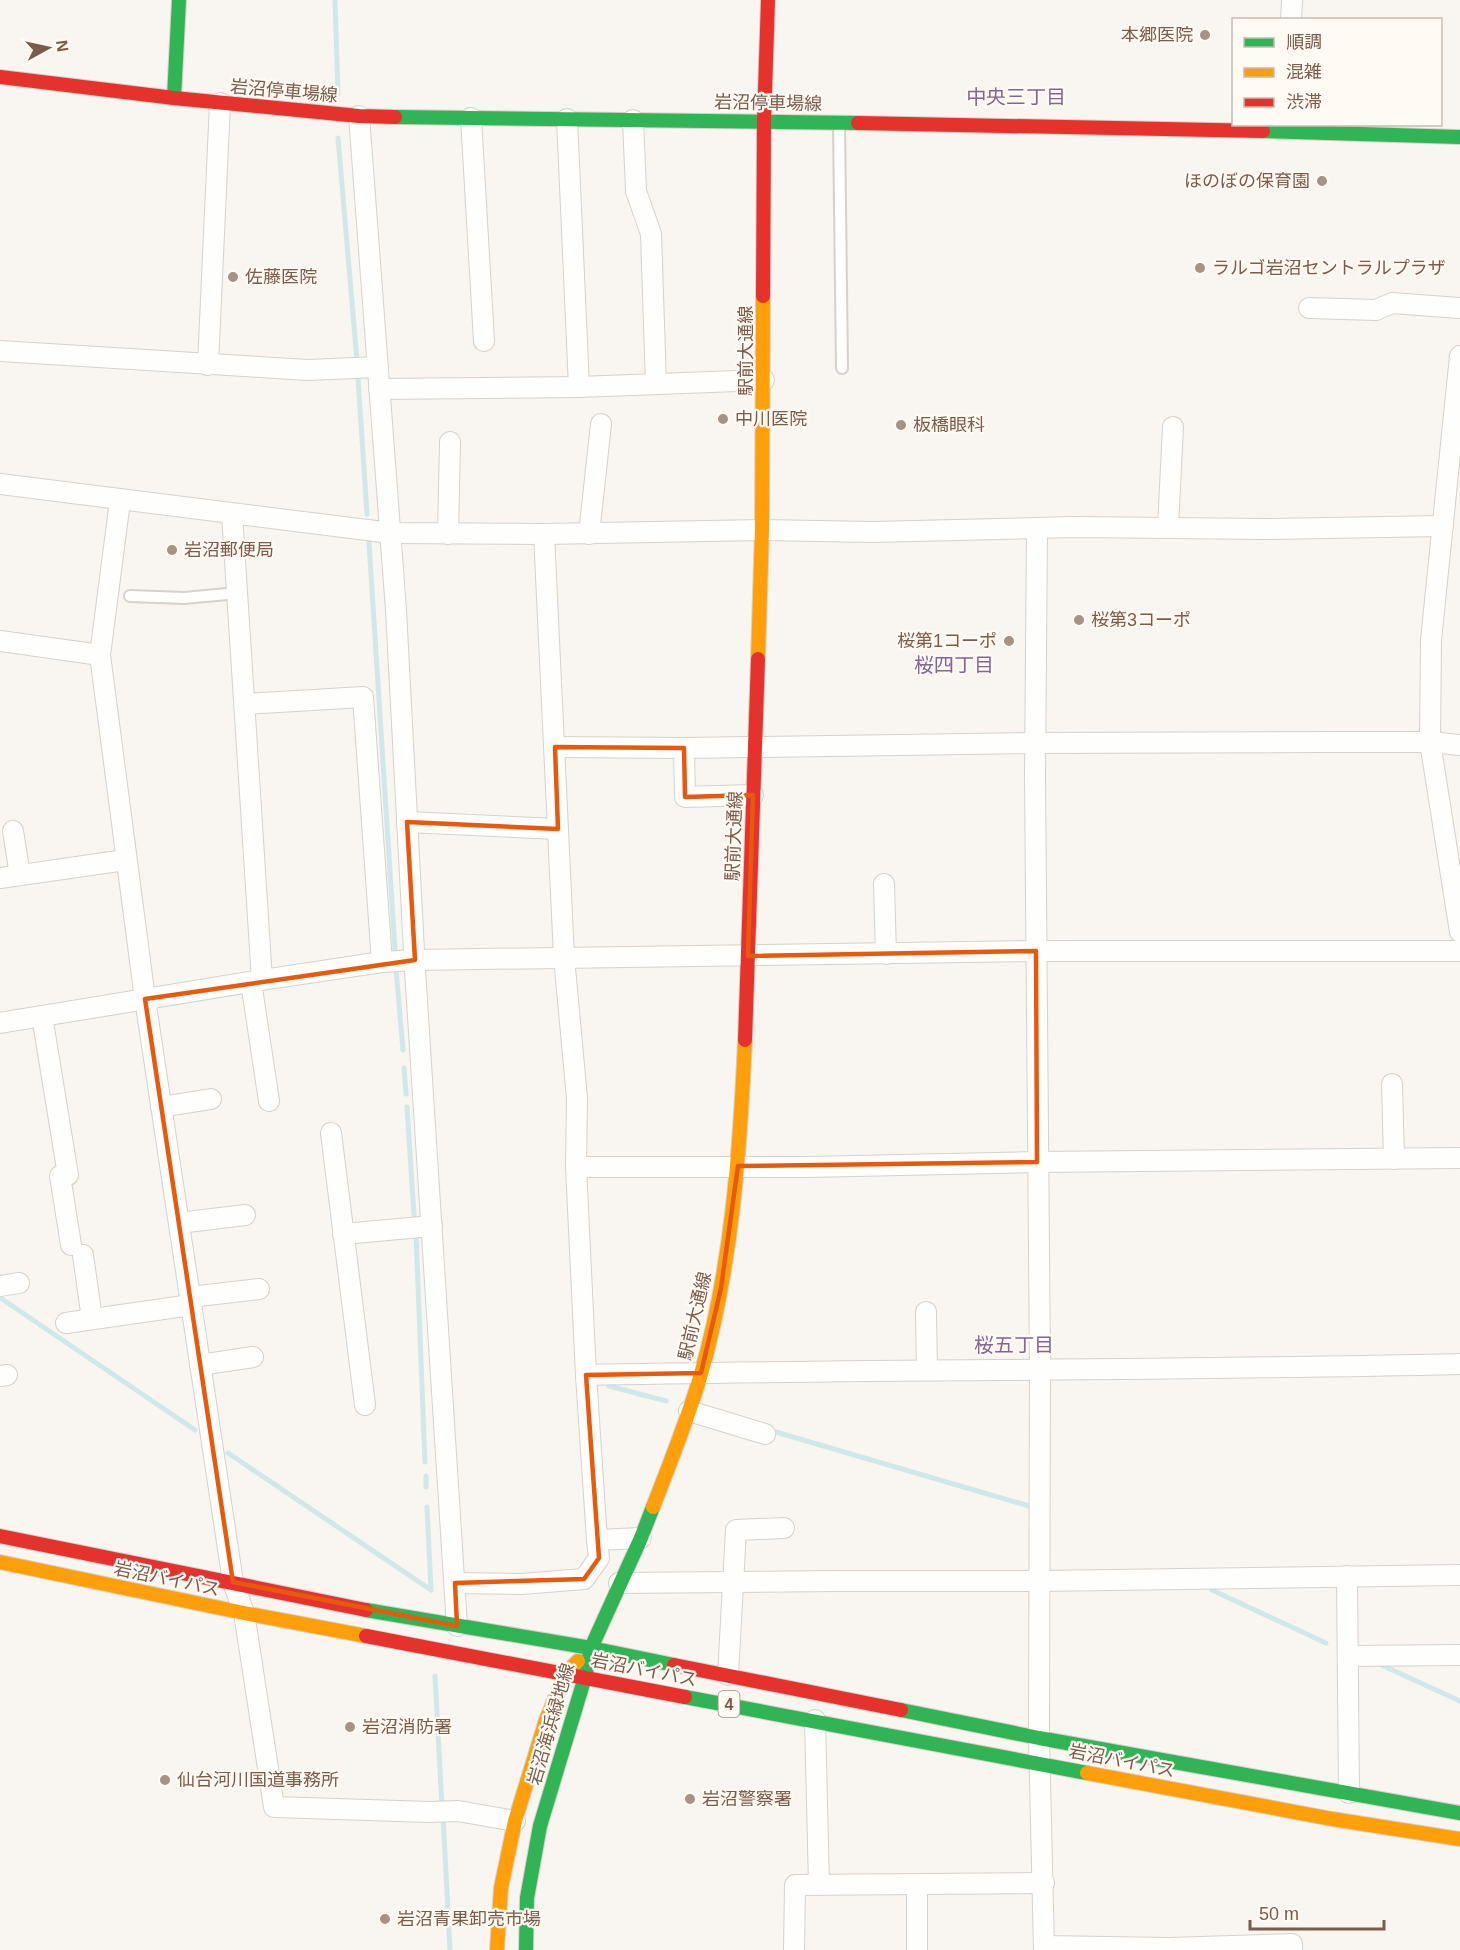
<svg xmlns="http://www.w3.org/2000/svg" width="1460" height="1950" font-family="Helvetica,'Noto Sans JP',sans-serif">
	<rect width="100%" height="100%" fill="#f9f5f0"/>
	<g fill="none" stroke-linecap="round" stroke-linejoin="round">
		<!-- stream -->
		<g stroke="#d0e8ea" stroke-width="5">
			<path d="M335,0L338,94"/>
			<path d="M338,138L357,361"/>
			<path d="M358,378L367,514"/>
			<path d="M369,543L395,950"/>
			<path d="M396,969L403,1050"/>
			<path d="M404,1068L406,1094"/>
			<path d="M407,1107L414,1215"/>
			<path d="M416,1234L425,1462"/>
			<path d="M2,1299L195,1430"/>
			<path d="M609,1386L666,1401"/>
			<path d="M769,1430L1029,1506"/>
			<path d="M228,1453L431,1590"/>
			<path d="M426,1476V1487"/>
			<path d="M427,1507L431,1590"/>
			<path d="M1212,1590L1326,1643"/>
			<path d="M1377,1663L1460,1701"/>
			<path d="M435,1676L442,1807"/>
			<path d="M443,1816L450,1950"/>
		</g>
		<defs>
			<g id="lane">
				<path d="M839,123L842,368"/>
				<path d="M130,596L184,598L238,593"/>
			</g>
			<g id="street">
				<path d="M1291,20L1292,0"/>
				<path d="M359,116L396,610L415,970L457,1626"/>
				<path d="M471,118L484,341"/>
				<path d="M567,119L579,387"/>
				<path d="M633,120L636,191L651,234L656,384"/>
				<path d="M1309,308L1376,310L1392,303L1460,308"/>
				<path d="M0,351L308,370L377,367"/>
				<path d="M1460,356L1431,640L1430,742L1460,932"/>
				<path d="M208,365L220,103"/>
				<path d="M379,389L579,387L764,380"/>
				<path d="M0,484L391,533L544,534L762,530L873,532L1074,527L1265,529L1443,526"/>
				<path d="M120,501L100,655L145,999L233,1582L244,1613L274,1807L430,1812L458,1811L515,1821"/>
				<path d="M232,514L262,980"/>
				<path d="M1168,527L1173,427"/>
				<path d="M1037,528L1035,776L1040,1369L1039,1738L1044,1950"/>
				<path d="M448,534L450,442"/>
				<path d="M544,534L564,957L577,1098L576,1167L586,1375L597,1540L641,1538"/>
				<path d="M589,534L601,424"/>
				<path d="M0,641L100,655"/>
				<path d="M245,704L363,697L382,962"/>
				<path d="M555,747L684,748L1035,743L1326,742H1430L1460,745"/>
				<path d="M684,748L685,797L753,795"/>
				<path d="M407,822L558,829"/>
				<path d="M13,831L20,875"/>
				<path d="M0,878L125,860"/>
				<path d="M884,884L886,954"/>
				<path d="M251,982L269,1101"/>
				<path d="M42,1016L68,1175L60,1176L71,1245"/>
				<path d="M0,1023L262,980L382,962L415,960L1036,951H1460"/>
				<path d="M1392,1084L1394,1159"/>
				<path d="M161,1107L211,1099"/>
				<path d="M331,1133L365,1405"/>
				<path d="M576,1167H808L1037,1162L1460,1158"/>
				<path d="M179,1223L245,1215"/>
				<path d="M343,1234L432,1226"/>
				<path d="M83,1255L92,1319"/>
				<path d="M0,1286L19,1283"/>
				<path d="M190,1297L259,1289"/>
				<path d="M926,1312L927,1370"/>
				<path d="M66,1323L191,1305"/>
				<path d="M200,1365L253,1357"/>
				<path d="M586,1375C877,1369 1169,1371 1460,1364"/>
				<path d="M0,1376L7,1375"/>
				<path d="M689,1411L765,1434"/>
				<path d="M1347,1576L1349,1793"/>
				<path d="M455,1583L522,1584L584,1579L599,1558L597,1540"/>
				<path d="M619,1583L837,1581H1041L1460,1575"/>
				<path d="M1348,1656L1460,1655"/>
				<path d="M728,1675L736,1530L784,1528"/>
				<path d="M815,1720L819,1885"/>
				<path d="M1044,1946L1169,1948L1292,1944V1950"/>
				<path d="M794,1950L795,1885L1044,1883"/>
				<path d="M917,1950V1884"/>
			</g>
			<g id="fast">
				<path d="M174,98L179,0"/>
				<path d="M395,117L858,123"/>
				<path d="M1263,131L1460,137"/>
				<path d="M366,1610L591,1648L674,1665"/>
				<path d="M685,1697L1087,1773"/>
				<path d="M901,1710L1039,1738L1460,1813"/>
				<path d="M526,1950L527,1898L540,1826L585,1677L591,1648L641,1538L653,1507"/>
			</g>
			<g id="slow">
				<path d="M758,659L762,530L763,296"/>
				<path d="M653,1507C670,1463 688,1419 701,1374C732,1266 740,1151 745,1040"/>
				<path d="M0,1562L244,1613L366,1636"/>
				<path d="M1087,1773L1332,1819L1460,1839"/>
				<path d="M497,1950L501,1888L515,1821L546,1720L566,1673L578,1661"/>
			</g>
			<g id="jam">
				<path d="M0,77L174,98L359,116L395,117"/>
				<path d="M858,123L1263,131"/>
				<path d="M763,296L764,121L768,0"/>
				<path d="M745,1040L758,659"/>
				<path d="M0,1536L366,1610"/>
				<path d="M366,1636L685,1697"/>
				<path d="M674,1665L901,1710"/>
			</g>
		</defs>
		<!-- lane casing -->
		<use href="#lane" stroke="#d7d1cb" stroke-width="14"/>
		<!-- street casing -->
		<use href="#street" stroke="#d7d1cb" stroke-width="22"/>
		<!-- fast casing -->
		<use href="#fast" stroke="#d9d2cb" stroke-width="16"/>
		<!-- slow casing -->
		<use href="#slow" stroke="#d9d2cb" stroke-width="16"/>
		<!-- jam casing -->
		<use href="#jam" stroke="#d9d2cb" stroke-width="16"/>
		<!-- lane -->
		<use href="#lane" stroke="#fefefd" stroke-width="10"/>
		<!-- street -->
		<use href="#street" stroke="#fefefd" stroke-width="20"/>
		<!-- fast -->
		<use href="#fast" stroke="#30b455" stroke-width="14"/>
		<!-- slow -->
		<use href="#slow" stroke="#ff9f0a" stroke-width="14"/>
		<!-- jam -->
		<use href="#jam" stroke="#e5322d" stroke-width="14"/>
	</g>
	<!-- marked area -->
	<path fill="none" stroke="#e8590c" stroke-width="4.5" stroke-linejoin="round" d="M555,747L684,748L685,797L753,795L748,956L1036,951L1037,1162L738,1166L721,1288L701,1373L586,1375L599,1558L584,1579L455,1583L457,1626L233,1582L145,999L415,960L407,822L558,829Z"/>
	<!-- markers -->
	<g fill="#a69286" stroke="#fffaf3" stroke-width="2">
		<circle cx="1205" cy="35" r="6"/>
		<circle cx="1322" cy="181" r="6"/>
		<circle cx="1200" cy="268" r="6"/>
		<circle cx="233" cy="277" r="6"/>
		<circle cx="723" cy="419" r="6"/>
		<circle cx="901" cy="425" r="6"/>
		<circle cx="172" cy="550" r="6"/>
		<circle cx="1079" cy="620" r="6"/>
		<circle cx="1009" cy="641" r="6"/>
		<circle cx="350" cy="1727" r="6"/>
		<circle cx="165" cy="1780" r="6"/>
		<circle cx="690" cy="1799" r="6"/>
		<circle cx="385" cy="1919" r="6"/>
	</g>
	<g text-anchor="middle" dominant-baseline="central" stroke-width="4.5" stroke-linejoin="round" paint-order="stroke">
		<!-- shield labels -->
		<rect fill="#fffaf3" stroke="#a28b7f" stroke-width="1.5" x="718.5" y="1691" width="21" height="26" rx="4.5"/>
		<g font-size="16" font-weight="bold" fill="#7a5c4d">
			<text x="729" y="1704">4</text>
		</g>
		<!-- poi labels -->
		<g font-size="18" fill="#7a5c4d" stroke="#fffaf3" text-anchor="start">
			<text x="1193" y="35" text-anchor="end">本郷医院</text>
			<text x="1310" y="181" text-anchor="end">ほのぼの保育園</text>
			<text x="1212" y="268">ラルゴ岩沼セントラルプラザ</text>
			<text x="245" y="277">佐藤医院</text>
			<text x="735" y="419">中川医院</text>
			<text x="913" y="425">板橋眼科</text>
			<text x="184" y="550">岩沼郵便局</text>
			<text x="1091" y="620">桜第3コーポ</text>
			<text x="997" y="641" text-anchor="end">桜第1コーポ</text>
			<text x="362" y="1727">岩沼消防署</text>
			<text x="177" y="1780">仙台河川国道事務所</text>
			<text x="702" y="1799">岩沼警察署</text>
			<text x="397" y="1919">岩沼青果卸売市場</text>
		</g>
		<!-- street labels -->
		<g font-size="18" fill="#7a5c4d" stroke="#fffaf3">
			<text transform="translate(284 91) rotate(5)">岩沼停車場線</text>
			<text transform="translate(768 103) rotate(1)">岩沼停車場線</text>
			<text transform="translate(746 351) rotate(-90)">駅前大通線</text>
			<text transform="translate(734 836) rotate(-88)">駅前大通線</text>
			<text transform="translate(695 1316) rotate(-77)">駅前大通線</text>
			<text transform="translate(167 1579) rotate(12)">岩沼バイパス</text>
			<text transform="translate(644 1670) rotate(11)">岩沼バイパス</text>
			<text transform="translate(551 1724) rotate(-74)">岩沼海浜緑地線</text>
			<text transform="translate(1122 1761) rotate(11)">岩沼バイパス</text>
		</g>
		<!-- neighbourhood labels -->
		<g font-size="20" fill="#846695" stroke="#fffaf3">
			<text x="1016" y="97">中央三丁目</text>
			<text x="954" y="665">桜四丁目</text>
			<text x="1014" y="1345">桜五丁目</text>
		</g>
	</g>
	<!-- legend -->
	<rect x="1232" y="18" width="210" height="108" fill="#fffaf3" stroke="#cabbb1" stroke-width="1.5"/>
	<rect x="1244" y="38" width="30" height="9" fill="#30b455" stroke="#cabbb1" stroke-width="1.5"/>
	<text x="1286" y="48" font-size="18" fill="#7a5c4d">順調</text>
	<rect x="1244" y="68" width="30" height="9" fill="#ff9f0a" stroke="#cabbb1" stroke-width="1.5"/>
	<text x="1286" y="78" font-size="18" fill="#7a5c4d">混雑</text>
	<rect x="1244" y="98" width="30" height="9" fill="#e5322d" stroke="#cabbb1" stroke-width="1.5"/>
	<text x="1286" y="108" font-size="18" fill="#7a5c4d">渋滞</text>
	<!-- north arrow -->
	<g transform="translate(48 48) rotate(82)" stroke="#fffaf3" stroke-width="4.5" paint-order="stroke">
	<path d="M0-4.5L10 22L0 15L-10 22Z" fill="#7a5c4d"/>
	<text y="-9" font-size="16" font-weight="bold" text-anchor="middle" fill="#7a5c4d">N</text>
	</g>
	<!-- scale -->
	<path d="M1250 1920v9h134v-9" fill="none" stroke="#7a5c4d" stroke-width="3"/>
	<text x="1259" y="1920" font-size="18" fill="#7a5c4d" stroke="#fffaf3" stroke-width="4.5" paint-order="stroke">50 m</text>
</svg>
